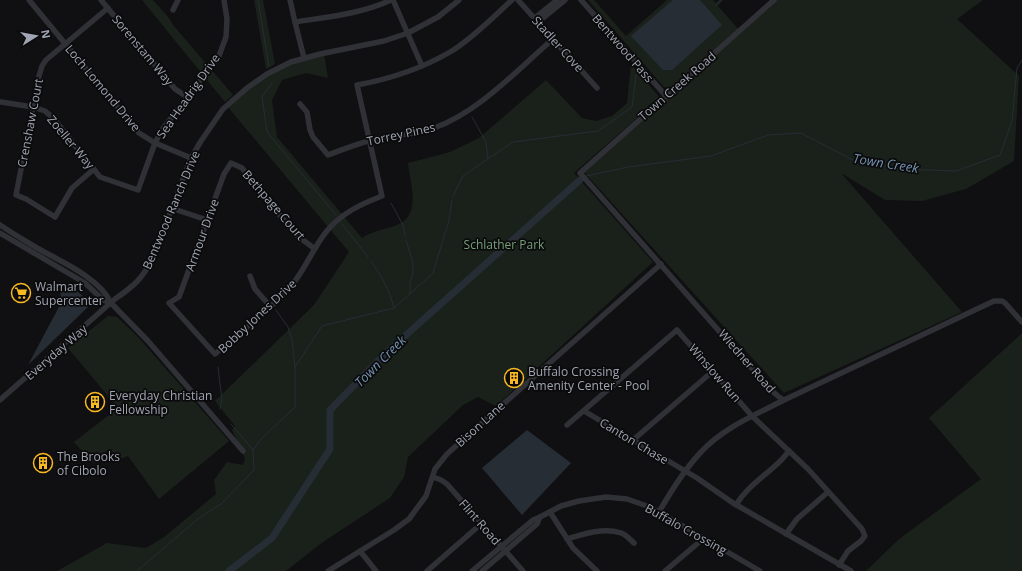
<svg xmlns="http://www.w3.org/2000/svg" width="1022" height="571" font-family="'Open Sans',sans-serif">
	<rect width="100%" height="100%" fill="#100f11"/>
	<!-- green -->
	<g fill="#1a211b">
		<path d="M142,0H153C159,7 170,17 173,25L233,95L225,102Z"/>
		<path d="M254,0H263L275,64L266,69Z"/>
		<path d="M588,0H594L626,36L667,0H713L716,3L719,0H723L718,6L739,30L670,89L664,87Z"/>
		<path d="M776,0H983L957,19L1019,76L1014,161L966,189L922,201L885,200L841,173L962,312L784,393L584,172Z"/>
		<path d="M324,53L328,78L306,73L282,80L272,100L277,137L362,238C375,230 383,230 397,225C422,215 410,184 408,163L450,152L479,138L546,80L582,118L596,121L612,116L627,103L631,64L660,98L574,173L653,262L496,406L478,397L463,405L408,457L404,477L390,498L323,542L286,571H57L107,543L146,548L164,537L216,494L214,480L227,462L243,465L245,459L232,430L235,426L215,401L314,305L349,252L227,106L247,88L291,62Z"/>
		<path d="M108,316L117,317L138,337L229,441L159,499L128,456L118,460L109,449L93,463L74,442L118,408L68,348Z"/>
		<path d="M1022,333V571H866L899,539L981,479L929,418Z"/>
	</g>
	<!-- water -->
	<g fill="#262d35">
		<path d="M673,0H700L722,25L672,70H663L631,36Z"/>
		<path d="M65,283L69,285L88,300V307L28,365L61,303L60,284Z"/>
		<path d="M527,430L571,463L522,515L482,468Z"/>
	</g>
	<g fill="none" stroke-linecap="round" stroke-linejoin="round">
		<!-- stream -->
		<g stroke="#262d35" stroke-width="1">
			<path d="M258,0L269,67"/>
			<path d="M715,6L721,0"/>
			<path d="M272,83L262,97L267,132L336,215"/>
			<path d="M472,117L486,142L488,158"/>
			<path d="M586,176L628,167L711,156L768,135L801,133L853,160L901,169L956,171L1000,155L1012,121L1017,68L1022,60"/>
			<path d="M453,196L463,176L513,142L598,131L632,107L636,75"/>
			<path d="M391,203L403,225L405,236"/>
			<path d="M342,224L368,257"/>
			<path d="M406,240L413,263V273L410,282V294"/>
			<path d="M371,261C381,275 390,291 394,308"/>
			<path d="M276,310L288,327L292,340L295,367"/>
			<path d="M218,367L222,400L220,409"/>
			<path d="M231,424L253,450"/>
			<path d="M137,571L199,518L221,504L254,470L253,450L261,439L295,407V367L322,326L394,308L433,273L449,220L452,200"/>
		</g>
		<!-- river -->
		<path stroke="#262d35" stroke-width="7" d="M229,571L272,538L330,449V410L385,354L415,327L580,180"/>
		<!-- minor -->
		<g stroke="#303136" stroke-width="5.5">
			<path d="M29,0L139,133L155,143L191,158"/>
			<path d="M101,0L175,89L187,97"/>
			<path d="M290,0L295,22L304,58"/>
			<path d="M393,0L422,66"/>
			<path d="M518,0L597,88"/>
			<path d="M581,0L666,96"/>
			<path d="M774,0L580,173L771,390L779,397L784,400L994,301H1002L1005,303L1022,322"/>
			<path d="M173,10L178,0"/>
			<path d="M535,18L557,0"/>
			<path d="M295,22C327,17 361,14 391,0"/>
			<path d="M538,22L565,0"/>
			<path d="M1,102L33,107L45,111L54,119L100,177L138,190L155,143L162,130L219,56L226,37L227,19L224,0"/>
			<path d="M300,104L307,112L310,130L313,137L328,155C347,148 366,140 386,137C403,134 418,134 434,128C479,112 517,70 553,39"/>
			<path d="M94,169L72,188L55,217L26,199L16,195L39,76L42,66L46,60L108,8"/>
			<path d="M171,208L207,220"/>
			<path d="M0,225C12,233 25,241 37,248C60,261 100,278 111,303"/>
			<path d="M0,233L85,283L103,300L111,303L148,341L243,451"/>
			<path d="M315,249L295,234L242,168L231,163L224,174L179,297L169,303L215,354C238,334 264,314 286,292C303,275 311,251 326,232C340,214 361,204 382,196L357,85C390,79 421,69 450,52C472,39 493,17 512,0"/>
			<path d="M250,276L255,289L270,306"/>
			<path d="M0,400L115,299C134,286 142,279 153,258L191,158L201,141L223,109L247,88L267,74L291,62L320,54L384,41L408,33L438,17L459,0"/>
			<path d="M584,411L697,478L733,503L851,571"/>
			<path d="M567,425L677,330L752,416L808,469L862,529L865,536L861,541L848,551L839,565"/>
			<path d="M633,440L713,371"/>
			<path d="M433,477L441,480L447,484L523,571"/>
			<path d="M736,505C746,488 762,478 776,465C781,461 785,456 789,451"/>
			<path d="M550,512L573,548L597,571"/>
			<path d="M659,512C671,491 684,470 701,452C723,428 755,415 784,400"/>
			<path d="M786,534L797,519L828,492"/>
			<path d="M567,539C583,534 604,527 621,533C626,534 630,540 634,543"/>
			<path d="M360,551L376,571"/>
			<path d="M328,571L394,530L409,519L426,496L435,469L447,454L661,264"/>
			<path d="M427,571L481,524"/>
			<path d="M472,571L533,520L540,517L561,506L579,501L606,497L627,499L647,506L659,512L760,571"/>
			<path d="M482,571L537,524L540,517"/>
			<path d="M665,571L704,538"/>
		</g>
	</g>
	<!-- icons -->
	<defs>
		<symbol id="supermarket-ring" viewBox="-11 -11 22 22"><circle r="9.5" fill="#0b0b0c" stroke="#f9b920" stroke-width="1.5"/><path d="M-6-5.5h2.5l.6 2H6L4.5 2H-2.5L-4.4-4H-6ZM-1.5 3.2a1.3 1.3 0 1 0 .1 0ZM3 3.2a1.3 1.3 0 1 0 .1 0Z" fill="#f9b920"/></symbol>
		<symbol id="building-ring" viewBox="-11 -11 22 22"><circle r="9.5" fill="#0b0b0c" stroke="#f9b920" stroke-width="1.5"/><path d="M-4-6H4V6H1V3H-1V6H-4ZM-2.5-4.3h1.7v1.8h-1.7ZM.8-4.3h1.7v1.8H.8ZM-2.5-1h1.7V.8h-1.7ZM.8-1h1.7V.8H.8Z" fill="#f9b920"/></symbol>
	</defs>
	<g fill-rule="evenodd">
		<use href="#supermarket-ring" x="10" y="282" width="22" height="22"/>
		<use href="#building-ring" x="503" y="367" width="22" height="22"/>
		<use href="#building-ring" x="84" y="391" width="22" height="22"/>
		<use href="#building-ring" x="32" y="452" width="22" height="22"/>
	</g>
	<g text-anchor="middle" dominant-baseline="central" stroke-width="3.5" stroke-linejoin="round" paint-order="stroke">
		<!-- street labels -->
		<g font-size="12" fill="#a0a5b3" stroke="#0b0b0c">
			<text transform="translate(558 44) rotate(48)">Stadler Cove</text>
			<text transform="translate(623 48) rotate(49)">Bentwood Pass</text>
			<text transform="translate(143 50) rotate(50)">Sorenstam Way</text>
			<text transform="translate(677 86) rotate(-41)">Town Creek Road</text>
			<text transform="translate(103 88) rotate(50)">Loch Lomond Drive</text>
			<text transform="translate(188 96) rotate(-55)">Sea Headrig Drive</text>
			<text transform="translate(30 123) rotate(-79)">Crenshaw Court</text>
			<text transform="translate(401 134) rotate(-12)">Torrey Pines</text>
			<text transform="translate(71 142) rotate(50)">Zoeller Way</text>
			<text transform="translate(274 205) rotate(49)">Bethpage Court</text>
			<text transform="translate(171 210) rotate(-67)">Bentwood Ranch Drive</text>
			<text transform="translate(202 235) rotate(-70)">Armour Drive</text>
			<text transform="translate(257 316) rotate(-43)">Bobby Jones Drive</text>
			<text transform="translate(56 352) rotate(-41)">Everyday Way</text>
			<text transform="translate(747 361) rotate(49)">Wiedner Road</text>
			<text transform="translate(715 373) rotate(49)">Winslow Run</text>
			<text transform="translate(480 424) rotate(-42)">Bison Lane</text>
			<text transform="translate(634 441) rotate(31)">Canton Chase</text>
			<text transform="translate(480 522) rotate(49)">Flint Road</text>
			<text transform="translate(686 529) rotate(29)">Buffalo Crossing</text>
		</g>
		<!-- park labels -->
		<g font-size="12" fill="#769f7a" stroke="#0b0b0c">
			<text x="504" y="244">Schlather Park</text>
		</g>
		<!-- poi labels -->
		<g font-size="12" fill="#a0a5b3" stroke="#0b0b0c" text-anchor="start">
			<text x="35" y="286">Walmart<tspan x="35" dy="14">Supercenter</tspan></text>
			<text x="528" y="371">Buffalo Crossing<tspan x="528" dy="14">Amenity Center - Pool</tspan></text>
			<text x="109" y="395">Everyday Christian<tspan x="109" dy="14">Fellowship</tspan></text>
			<text x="57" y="456">The Brooks<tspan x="57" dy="14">of Cibolo</tspan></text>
		</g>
		<!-- water labels -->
		<g font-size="13" font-style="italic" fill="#7492b0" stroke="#0b0b0c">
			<text transform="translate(886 163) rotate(9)">Town Creek</text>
			<text transform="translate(380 361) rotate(-45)">Town Creek</text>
		</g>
	</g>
	<!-- north arrow -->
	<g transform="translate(36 36) rotate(79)" stroke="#0b0b0c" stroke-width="3" paint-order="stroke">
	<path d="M0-3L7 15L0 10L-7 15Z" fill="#a0a5b3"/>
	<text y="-6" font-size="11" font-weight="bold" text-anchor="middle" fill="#a0a5b3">N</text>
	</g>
</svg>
